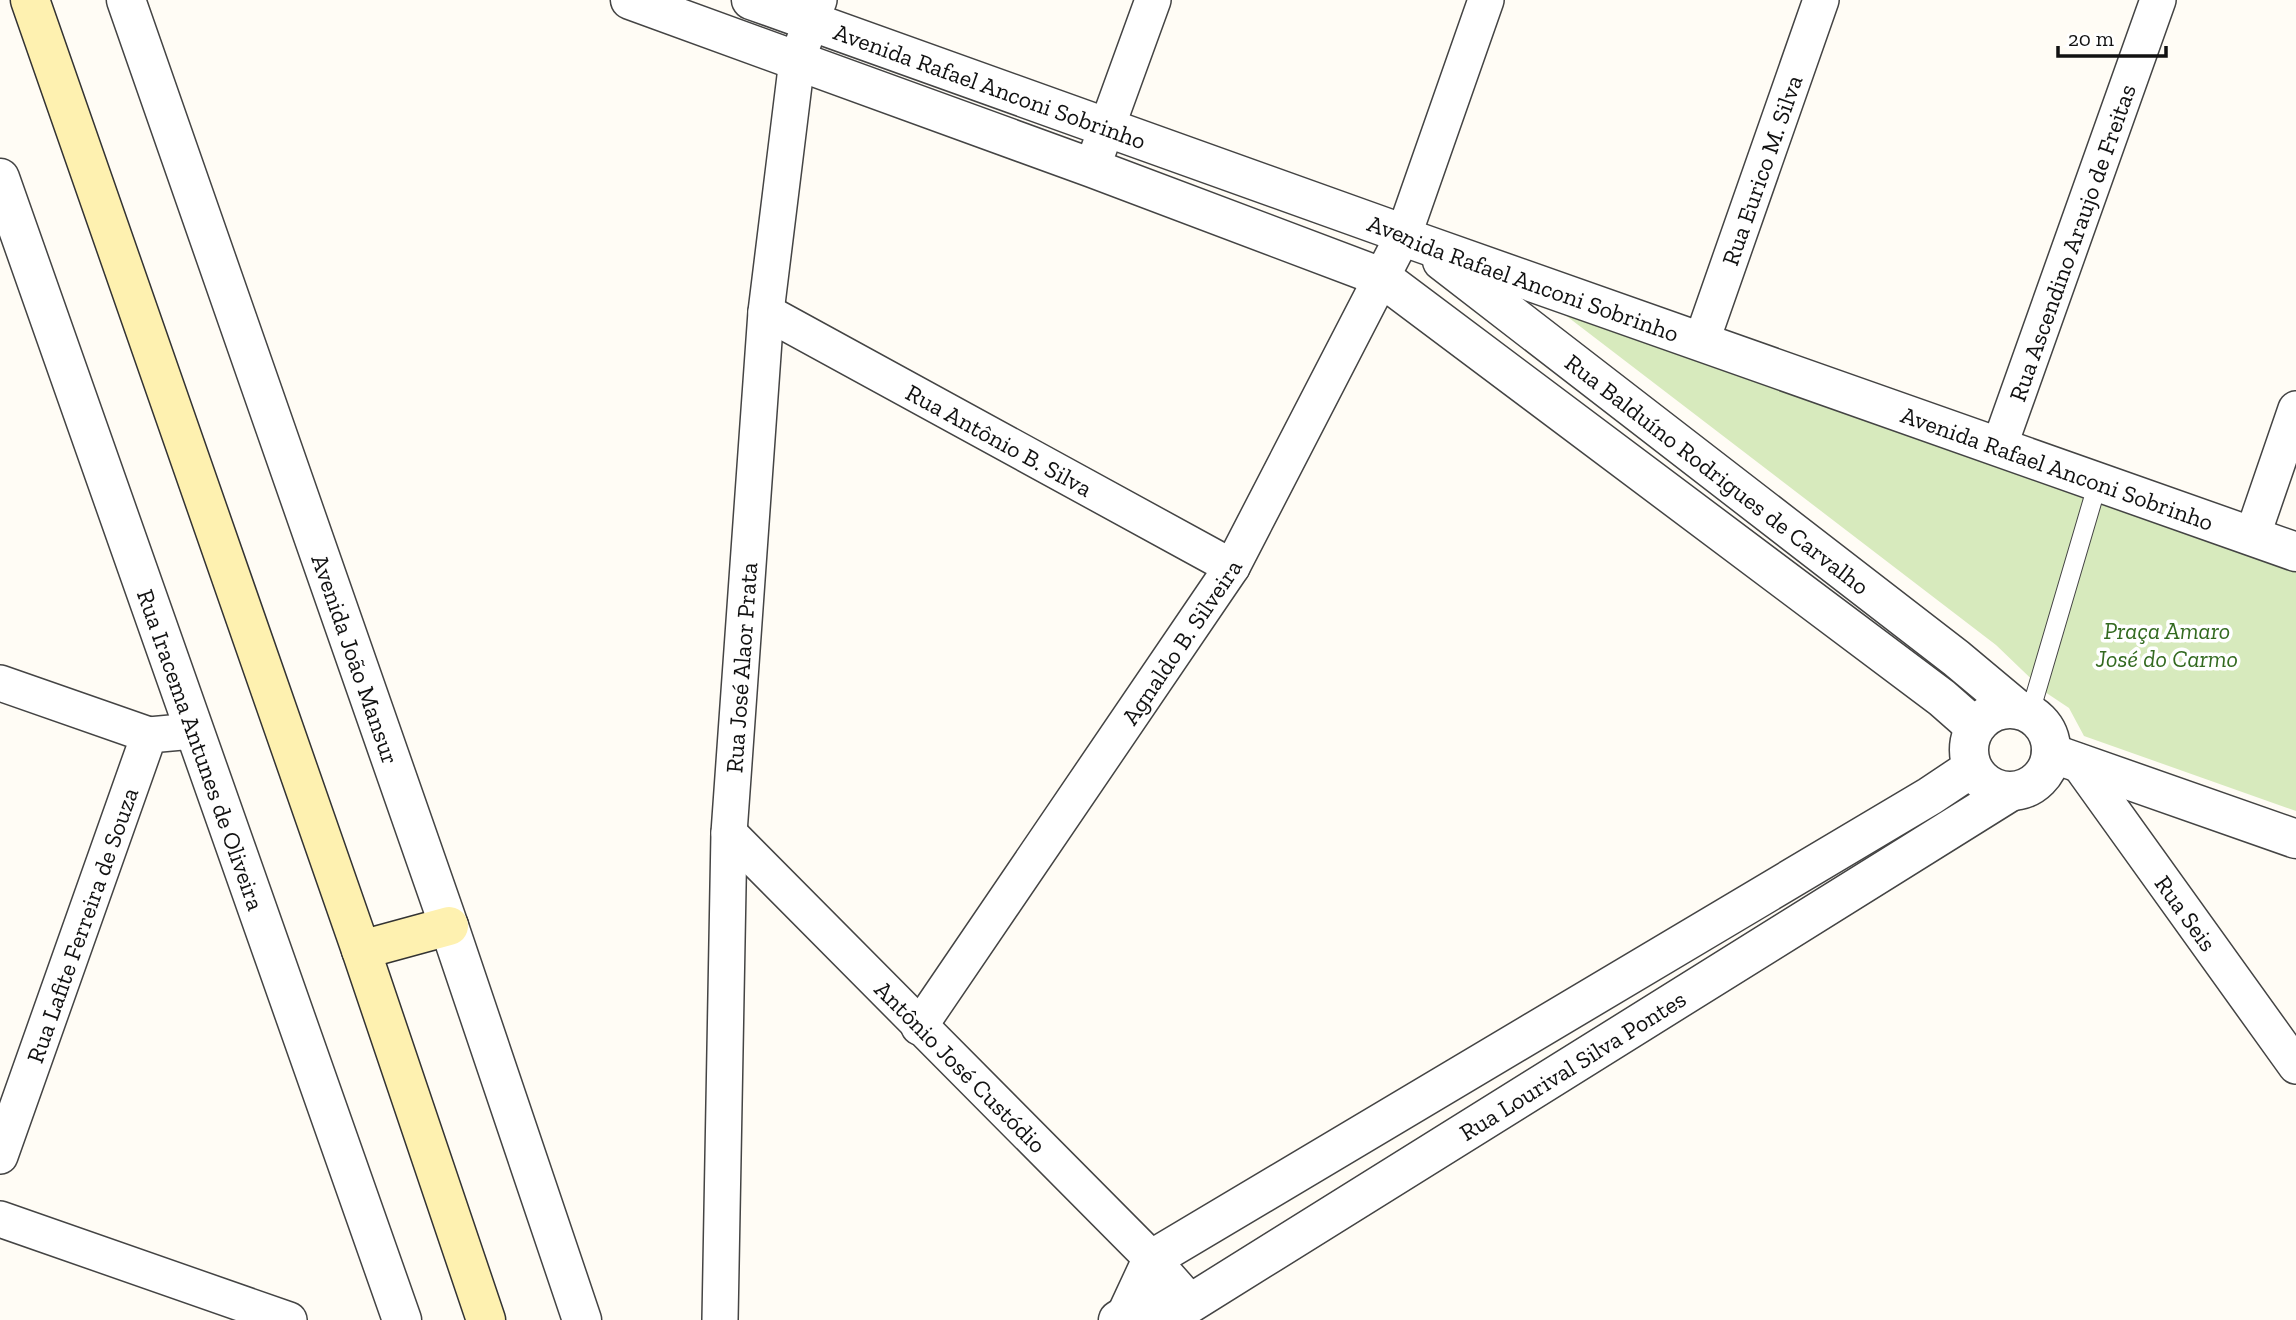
<svg xmlns="http://www.w3.org/2000/svg" width="2296" height="1320" font-family="'Zilla Slab',serif">
	<rect width="100%" height="100%" fill="#fffcf5"/>
	<!-- park -->
	<path fill="#d7eabd" d="M1543,298L2296,568V811L2084,736L2069,708L2045,692L1996,645Z"/>
	<g fill="none" stroke-linecap="round" stroke-linejoin="round">
		<defs>
			<path id="service" d="M2030,713L2098,482"/>
			<g id="minor">
				<path d="M1092,168L1153,0"/>
				<path id="s1" d="M766,312L1232,567"/>
				<path id="s2" d="M1702,340L1821,0"/>
				<path id="s3" d="M1999,447L2158,0"/>
				<path d="M2252,537L2296,409"/>
				<path d="M0,683L149,735"/>
				<path id="s4" d="M2077,761L2296,1066"/>
				<path id="s5" d="M729,833L1152,1259L1191,1303"/>
				<path id="s6" d="M919,1027L1232,567L1404,234L1486,0"/>
				<path id="s7" d="M0,1156L149,735L193,731"/>
				<path d="M0,1219L289,1320"/>
				<path id="s8" d="M720,1320L729,833L766,312L797,60L819,0"/>
			</g>
			<g id="tertiary">
				<path id="s9" d="M126,0L449,926L582,1320"/>
				<path d="M630,0L1092,168L1381,277L1942,698L1975,727"/>
				<path id="s10" d="M751,0L1404,234L1415,241L2296,552"/>
				<path id="s11" d="M0,178L402,1320"/>
				<path id="s12" d="M1442,261L1956,658L2017,709"/>
				<circle cx="2010" cy="750" r="41"/>
				<path d="M2051,753L2296,839"/>
				<path d="M1126,1315L1152,1259L1930,796L1972,768"/>
				<path id="s13" d="M1118,1320L1126,1315L1191,1303L2010,792"/>
			</g>
			<g id="secondary">
				<path d="M30,0L361,950L486,1320"/>
				<path d="M361,950L449,926"/>
			</g>
		</defs>
		<!-- service casing -->
		<use href="#service" stroke="#444" stroke-width="20"/>
		<!-- minor casing -->
		<use href="#minor" stroke="#444" stroke-width="38"/>
		<!-- tertiary casing -->
		<use href="#tertiary" stroke="#444" stroke-width="41"/>
		<!-- secondary casing -->
		<use href="#secondary" stroke="#333" stroke-width="41"/>
		<!-- service -->
		<use href="#service" stroke="#fff" stroke-width="18"/>
		<!-- minor -->
		<use href="#minor" stroke="#fff" stroke-width="35"/>
		<!-- tertiary -->
		<use href="#tertiary" stroke="#fff" stroke-width="38"/>
		<!-- secondary -->
		<use href="#secondary" stroke="#fef1b0" stroke-width="38"/>
	</g>
	<g text-anchor="middle" dominant-baseline="central" stroke-width="7" stroke-linejoin="round" paint-order="stroke">
		<!-- street labels -->
		<g font-size="24" fill="#111" stroke="#fff">
			<text stroke="none"><textPath href="#s10" startOffset="254">Avenida Rafael Anconi Sobrinho</textPath></text>
			<text stroke="none"><textPath href="#s2" startOffset="180">Rua Eurico M. Silva</textPath></text>
			<text stroke="none"><textPath href="#s3" startOffset="217">Rua Ascendino Araujo de Freitas</textPath></text>
			<text stroke="none"><textPath href="#s10" startOffset="821">Avenida Rafael Anconi Sobrinho</textPath></text>
			<text stroke="none"><textPath href="#s1" startOffset="266">Rua Antônio B. Silva</textPath></text>
			<text stroke="none"><textPath href="#s10" startOffset="1388">Avenida Rafael Anconi Sobrinho</textPath></text>
			<text stroke="none"><textPath href="#s12" startOffset="348">Rua Balduíno Rodrigues de Carvalho</textPath></text>
			<text stroke="none"><textPath href="#s6" startOffset="466">Agnaldo B. Silveira</textPath></text>
			<text stroke="none"><textPath href="#s9" startOffset="698">Avenida João Mansur</textPath></text>
			<text stroke="none"><textPath href="#s8" startOffset="653">Rua José Alaor Prata</textPath></text>
			<text stroke="none"><textPath href="#s11" startOffset="606">Rua Iracema Antunes de Oliveira</textPath></text>
			<text stroke="none"><textPath href="#s4" startOffset="187">Rua Seis</textPath></text>
			<text stroke="none"><textPath href="#s7" startOffset="245">Rua Lafite Ferreira de Souza</textPath></text>
			<text stroke="none"><textPath href="#s13" startOffset="525">Rua Lourival Silva Pontes</textPath></text>
			<text stroke="none"><textPath href="#s5" startOffset="329">Antônio José Custódio</textPath></text>
		</g>
		<!-- park labels -->
		<g font-size="24" font-style="italic" fill="#336a20" stroke="#fff">
			<text x="2167" y="630">Praça Amaro<tspan x="2167" dy="28">José do Carmo</tspan></text>
		</g>
	</g>
	<!-- scale -->
	<path d="M2058 46v10h108v-10" fill="none" stroke="#111111" stroke-width="3.5"/>
	<text x="2068" y="46" font-size="21" fill="#111111" stroke="#ffffff" stroke-width="5" paint-order="stroke">20 m</text>
</svg>
